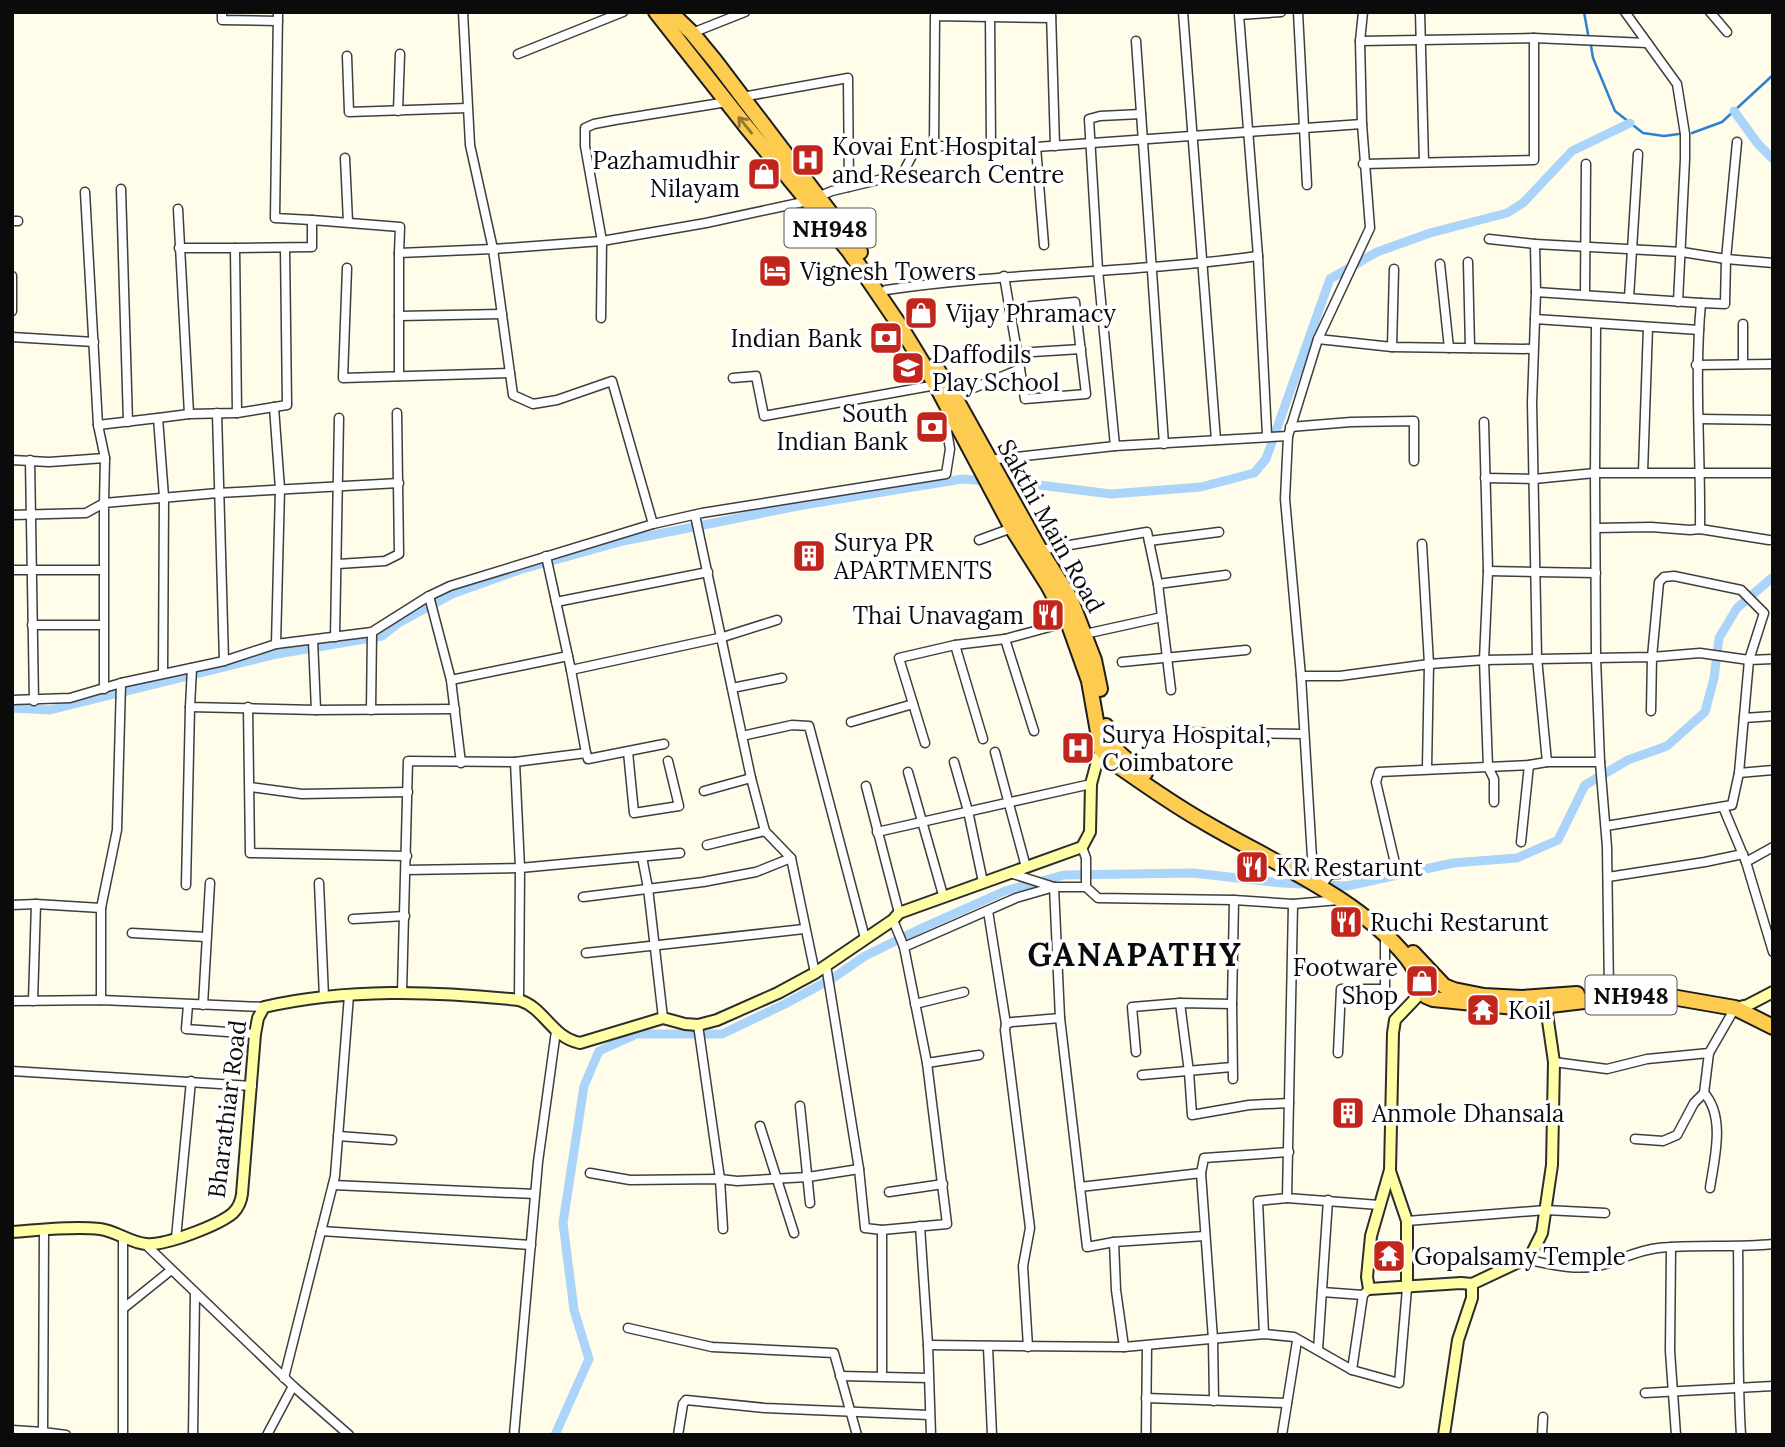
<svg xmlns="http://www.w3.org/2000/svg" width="1785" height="1447" font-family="Lora,serif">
	<rect width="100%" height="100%" fill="#fffde9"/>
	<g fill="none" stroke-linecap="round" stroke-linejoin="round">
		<!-- stream -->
		<g stroke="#2d81d5" stroke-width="2.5">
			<path d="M1584,12L1588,34"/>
			<path d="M1591,46L1593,58L1615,111L1643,133L1664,136L1679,134"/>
			<path d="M1692,133L1722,122L1773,75"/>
		</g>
		<!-- canal -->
		<g stroke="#aad4fa" stroke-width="9">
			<path d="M1734,111L1758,144L1773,159"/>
			<path d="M12,708L50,710L277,654L382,636L400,622L452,594L519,570L623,541L803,505L962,479L1031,484L1111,494L1201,487L1254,473L1266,459L1330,279L1377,252L1430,233L1507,213L1523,203L1572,151L1630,123"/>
			<path d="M555,1435L589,1359L574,1310L563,1223L584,1086L599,1051L637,1034H722L785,1004L833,978L865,956L922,928L1005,891L1064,875L1193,873L1282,883L1347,886L1453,863L1517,858L1558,840L1585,785L1628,760L1667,746L1705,712L1714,678L1719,638L1737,608L1773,577"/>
		</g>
		<defs>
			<g id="minor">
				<path d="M222,12V20L278,21"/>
				<path d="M278,12L275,218L312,220"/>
				<path d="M463,12L470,145L493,249L602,241L706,223L808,201L832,191L899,175L903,173L915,150L934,146L1036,147L1362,124"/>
				<path d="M1051,12L1055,146"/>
				<path d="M1183,12L1216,440"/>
				<path d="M1298,12L1307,185"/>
				<path d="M1420,12L1424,162"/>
				<path d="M1625,12L1677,84L1685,134V159L1678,302"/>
				<path d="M1710,12L1727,32"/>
				<path d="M990,16L991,148"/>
				<path d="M692,33L745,12"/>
				<path d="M1534,38L1647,43"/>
				<path d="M1136,41L1164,444"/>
				<path d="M1360,41L1534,38V160L1363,164"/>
				<path d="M518,54L623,12"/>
				<path d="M347,56L349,112L467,108"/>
				<path d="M742,97L848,78L849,187"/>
				<path d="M398,111L400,54"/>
				<path d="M934,146L935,16L1051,18"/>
				<path d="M1036,147L1044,245"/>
				<path d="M345,158L348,222"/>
				<path d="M121,189L128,422"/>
				<path d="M85,192L98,425"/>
				<path d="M178,209L189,414L237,413L235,248L312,247V220L400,227L399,253L493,249L513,395L533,404L557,400L612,381L653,524"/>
				<path d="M12,221H18"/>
				<path d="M1489,239L1535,244"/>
				<path d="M179,248H235"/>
				<path d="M1468,262L1470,348"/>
				<path d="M1440,264L1449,348"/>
				<path d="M347,268L343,378L510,373"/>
				<path d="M12,276V311"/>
				<path d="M886,290C1010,272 1135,273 1258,256"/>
				<path d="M1536,292L1701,303"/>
				<path d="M1585,294L1586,164"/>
				<path d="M1629,298L1638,154"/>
				<path d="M1011,308L1075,302L1086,394L1025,399L1020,369"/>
				<path d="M399,316L502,314"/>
				<path d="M601,318L602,241L585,146V128L594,124L615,120L727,102"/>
				<path d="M1535,319L1699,330"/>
				<path d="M12,337L94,342"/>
				<path d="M1318,339L1392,347L1533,349"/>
				<path d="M1392,347L1394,269"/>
				<path d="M1017,353L1081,349"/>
				<path d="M1743,364V324"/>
				<path d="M1696,365L1773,364"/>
				<path d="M399,376V253"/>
				<path d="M733,378L756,376L764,416L936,385"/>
				<path d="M954,396L1020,369L1004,276"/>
				<path d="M274,407L280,489L276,644"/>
				<path d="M217,413L224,661"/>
				<path d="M237,413L287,405L285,248"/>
				<path d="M1700,419L1773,420"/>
				<path d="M1484,422L1488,571L1484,660L1488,767L1494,779V802"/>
				<path d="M1290,427L1351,422L1414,421V461"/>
				<path d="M1267,435L1258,256L1239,15L1281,12"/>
				<path d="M1115,446L1098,270L1089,119L1100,116L1141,114"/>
				<path d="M12,460L49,462L105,458"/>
				<path d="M30,460L34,701"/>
				<path d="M988,460L1115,446L1288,436"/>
				<path d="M1643,472L1648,327"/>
				<path d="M1485,478L1534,479L1595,473L1596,324"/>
				<path d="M12,515L86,513L104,503L105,458L98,425L158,418"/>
				<path d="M695,515L751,778L765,831L791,858L815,973"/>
				<path d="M1596,528L1651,527L1690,530L1700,529L1769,540"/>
				<path d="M1700,529C1701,453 1694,378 1701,303L1725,304L1726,259L1737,142"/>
				<path d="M979,540L1012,528"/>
				<path d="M1149,541L1219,532"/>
				<path d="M1422,544L1429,664L1427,768"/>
				<path d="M1040,550L1147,532L1158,584L1171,690"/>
				<path d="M338,564L385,561L399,554L397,413"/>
				<path d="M12,570H103"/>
				<path d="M1488,571L1596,573"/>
				<path d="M1158,584L1226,575"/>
				<path d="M429,596L451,680L461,763"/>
				<path d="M556,602L708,572"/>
				<path d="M32,625H103"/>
				<path d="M1085,634L1162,617"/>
				<path d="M335,637L339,418"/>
				<path d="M1005,639L1034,731"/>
				<path d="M313,640L316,710"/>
				<path d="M955,645L983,739"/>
				<path d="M1122,662L1246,650"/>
				<path d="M192,668L190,707L316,710L455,709"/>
				<path d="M571,670L723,637L777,620"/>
				<path d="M163,673L164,497L158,418L189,414"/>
				<path d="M1301,676H1340L1429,664L1484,660L1652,657L1700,653L1749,660L1764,613L1741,590L1674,576L1664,577L1659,582L1652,657L1651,711"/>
				<path d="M451,680L568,656"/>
				<path d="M732,688L782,678"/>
				<path d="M104,689V503L218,493L399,483"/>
				<path d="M12,700L70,698L121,683L224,661L276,644L372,632L429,596L450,586L653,524L702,513L946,474L950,449L947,431L952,415"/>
				<path d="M248,707L250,853L407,856"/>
				<path d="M371,710L372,632"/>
				<path d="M1744,718L1773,716"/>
				<path d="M851,722L913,704"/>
				<path d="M1179,732L1304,734"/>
				<path d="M742,736L792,725L809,726L865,938"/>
				<path d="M925,743L899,658L955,645L1005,639L1068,622"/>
				<path d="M628,752L634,813L679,806L668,761"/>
				<path d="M995,752L1026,867"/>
				<path d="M586,753L588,759L664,744"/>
				<path d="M954,762L968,811L983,882"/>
				<path d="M1547,762L1537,658L1532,402L1536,292L1535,244L1682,252L1726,259L1773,263"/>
				<path d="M908,772L943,895"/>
				<path d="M1739,773L1773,770"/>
				<path d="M866,786L899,913"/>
				<path d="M250,787L302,794L408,792"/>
				<path d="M704,791L751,778"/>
				<path d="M1723,807L1746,862L1773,847"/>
				<path d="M1606,826L1732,805L1739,773L1749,660L1773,659"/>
				<path d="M877,832L1091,784"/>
				<path d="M1521,842L1529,765"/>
				<path d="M707,845L765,831"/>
				<path d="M1082,847L1086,858V887L1098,898L1234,900L1293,904L1287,1198L1379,1205"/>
				<path d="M642,857L648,888L663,1018"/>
				<path d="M1746,862L1773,952"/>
				<path d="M406,870L520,868L680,853"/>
				<path d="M1010,873L1054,887L1060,1018L1012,1022L1006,1024L1005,1030L1030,1228L1023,1266L1028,1347"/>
				<path d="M1313,874L1301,676L1285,499L1288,436L1318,339L1370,228L1362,124L1360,41L1363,12"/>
				<path d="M1608,877L1705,862L1743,854"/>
				<path d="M1324,882L1329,875L1391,867L1395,863L1376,782L1379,772L1529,765L1547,762H1600"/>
				<path d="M319,883L324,997"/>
				<path d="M186,885L190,707"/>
				<path d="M583,897L703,882L756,872L791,858"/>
				<path d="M1293,904L1339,900"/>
				<path d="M12,905L36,904L101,908"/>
				<path d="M988,911L1006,1024"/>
				<path d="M353,919L405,916"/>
				<path d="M132,933L206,937"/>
				<path d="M904,947L1016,898L1054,887H1086"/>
				<path d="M586,953L804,929"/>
				<path d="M826,965L859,1169L865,1228L882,1230V1376"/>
				<path d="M402,992L408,761L515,762"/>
				<path d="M1609,993L1607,847L1600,762L1596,658L1595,473H1773"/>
				<path d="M101,1000V908L117,830L121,683"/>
				<path d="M519,1000L520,868L515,762L586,753L571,670L546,556"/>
				<path d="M12,1001L101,1000L264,1007"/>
				<path d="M33,1001L36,904"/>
				<path d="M1180,1003L1189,1072L1192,1115L1249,1105L1289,1103"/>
				<path d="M915,1004L964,992"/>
				<path d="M188,1005L186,1029L255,1034"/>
				<path d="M203,1005L210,883"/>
				<path d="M1060,1018L1087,1247L1114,1242L1205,1236"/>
				<path d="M698,1025L720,1179L723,1229"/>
				<path d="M1136,1052L1132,1007L1180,1003L1232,1004"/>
				<path d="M1338,1053L1341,989H1385V935"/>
				<path d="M1554,1062L1607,1069L1647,1059L1709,1053L1735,1008"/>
				<path d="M927,1063L979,1055"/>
				<path d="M12,1071L252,1086"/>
				<path d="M1142,1075L1232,1067"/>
				<path d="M1233,1079L1232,1004L1234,900"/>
				<path d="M1704,1093C1726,1117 1714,1160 1710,1188"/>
				<path d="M800,1106L810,1203"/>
				<path d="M760,1126L794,1233"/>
				<path d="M338,1136L392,1140"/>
				<path d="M1635,1139L1663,1141L1677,1135L1694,1103L1704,1093L1709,1053"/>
				<path d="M590,1173L630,1180L720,1179L737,1181L808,1177L859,1169"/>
				<path d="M333,1185L535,1194"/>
				<path d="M1080,1187L1201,1173"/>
				<path d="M889,1192L943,1184"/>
				<path d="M1407,1221L1546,1210L1605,1213"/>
				<path d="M920,1226L928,1345L931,1435"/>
				<path d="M44,1230L43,1432L66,1435"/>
				<path d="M882,1230L947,1224L927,1063L904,947L893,920"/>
				<path d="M321,1231L531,1245"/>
				<path d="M123,1236V1435"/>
				<path d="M176,1238L191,1081"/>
				<path d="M1114,1242L1116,1290L1124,1347"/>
				<path d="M145,1244L293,1386L349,1435"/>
				<path d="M1671,1247L1670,1351L1676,1435"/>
				<path d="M1738,1247C1739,1310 1737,1372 1741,1435"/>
				<path d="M1525,1259C1552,1265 1579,1272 1606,1264C1624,1258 1639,1250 1658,1248C1696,1244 1734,1248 1773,1244"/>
				<path d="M1322,1292L1363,1295"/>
				<path d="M124,1308L170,1271"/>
				<path d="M628,1328L712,1347L834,1353L857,1435"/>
				<path d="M1264,1334L1258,1201L1287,1198"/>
				<path d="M928,1345L1124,1347L1264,1334L1294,1337L1352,1370L1363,1295L1369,1289"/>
				<path d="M988,1347L992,1435"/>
				<path d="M1318,1350L1328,1200"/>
				<path d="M1352,1370L1399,1383L1407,1288"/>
				<path d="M840,1376L928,1378"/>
				<path d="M284,1378L335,1176L349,995"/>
				<path d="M1645,1393L1773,1386"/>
				<path d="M1146,1398L1287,1403"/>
				<path d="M1214,1401L1213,1339L1201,1173L1204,1158L1289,1152"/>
				<path d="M12,1430L43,1432"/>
				<path d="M193,1435L195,1294"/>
				<path d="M267,1435L293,1386"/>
				<path d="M514,1435L538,1162L556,1031"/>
				<path d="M678,1435L683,1404L686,1400L765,1408L929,1415"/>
				<path d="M1146,1435L1147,1346"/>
				<path d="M1282,1435L1297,1341"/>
				<path d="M1542,1435L1543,1417"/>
			</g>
			<g id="secondary">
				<path d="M1435,978L1395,1020L1393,1033L1390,1170L1371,1236L1367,1277L1369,1289L1461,1283L1472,1284L1525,1259L1532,1253L1542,1233L1552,1165L1554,1062L1546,1007"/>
				<path d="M1735,1008L1748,1005L1773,992"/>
				<path d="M1390,1171L1407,1221V1288"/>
				<path d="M12,1232C41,1230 72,1226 100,1229C116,1231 131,1243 146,1244C165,1246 219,1225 233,1213C239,1207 241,1202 242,1194L255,1034L258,1018L264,1007C347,988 434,991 519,1000C545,1008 551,1037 580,1043L663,1018L685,1024L698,1025L717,1020L778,993L815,973L893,920L899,913L1082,847L1090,832L1091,784L1098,758L1104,746"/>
				<path d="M1444,1435L1458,1340L1472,1298V1284"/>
			</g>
			<g id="trunk">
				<path d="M656,12L745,125L849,251L898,323L936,385L1012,528L1048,585L1068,622L1089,681L1101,749L1110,760C1141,782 1172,804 1204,822C1268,860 1361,899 1407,958C1417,970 1420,983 1426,996L1433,999L1525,1008L1643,994L1666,996L1735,1008L1773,1027"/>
				<path d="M670,12L692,33L715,61L860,252"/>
				<path d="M935,366L954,396L1040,550L1070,598L1094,660L1100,689"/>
				<path d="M1106,726C1111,752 1125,758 1145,773"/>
				<path d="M1413,953L1444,986L1454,990L1484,996L1522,998L1577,994"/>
			</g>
		</defs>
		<!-- minor casing -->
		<use href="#minor" stroke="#3e3e3e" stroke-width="11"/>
		<!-- secondary casing -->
		<use href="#secondary" stroke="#2d2d2d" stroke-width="14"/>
		<!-- trunk casing -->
		<use href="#trunk" stroke="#1c1c1c" stroke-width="18"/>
		<!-- minor -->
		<use href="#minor" stroke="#fff" stroke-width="8"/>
		<!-- secondary -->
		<use href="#secondary" stroke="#fffea4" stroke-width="10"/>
		<!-- trunk -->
		<use href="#trunk" stroke="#fecb51" stroke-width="14"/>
	</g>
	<!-- one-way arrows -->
	<defs><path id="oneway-shaft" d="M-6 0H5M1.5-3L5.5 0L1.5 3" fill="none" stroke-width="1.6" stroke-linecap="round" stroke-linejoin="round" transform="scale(1.75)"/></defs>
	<use stroke="#917532" href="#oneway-shaft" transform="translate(745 125) rotate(-129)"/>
	<!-- icons -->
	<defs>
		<symbol id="hospital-square" viewBox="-11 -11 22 22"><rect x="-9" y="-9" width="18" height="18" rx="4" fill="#c2251c" stroke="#fff"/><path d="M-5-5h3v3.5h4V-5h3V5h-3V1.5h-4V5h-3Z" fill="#fff"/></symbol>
		<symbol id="shop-square" viewBox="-11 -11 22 22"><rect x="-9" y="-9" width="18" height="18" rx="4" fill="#c2251c" stroke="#fff"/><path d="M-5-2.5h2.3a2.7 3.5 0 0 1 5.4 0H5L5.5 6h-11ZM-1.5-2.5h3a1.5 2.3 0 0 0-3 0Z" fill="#fff"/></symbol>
		<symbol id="hotel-square" viewBox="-11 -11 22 22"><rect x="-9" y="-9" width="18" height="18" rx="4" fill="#c2251c" stroke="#fff"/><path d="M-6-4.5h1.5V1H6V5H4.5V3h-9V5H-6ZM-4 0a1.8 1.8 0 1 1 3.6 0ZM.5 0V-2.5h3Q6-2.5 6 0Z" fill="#fff"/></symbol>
		<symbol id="bank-square" viewBox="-11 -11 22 22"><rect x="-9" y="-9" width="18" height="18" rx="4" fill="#c2251c" stroke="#fff"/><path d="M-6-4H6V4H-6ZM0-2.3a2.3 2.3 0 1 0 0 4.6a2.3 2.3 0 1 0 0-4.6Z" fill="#fff"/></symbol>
		<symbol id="school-square" viewBox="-11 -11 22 22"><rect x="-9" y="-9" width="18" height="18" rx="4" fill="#c2251c" stroke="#fff"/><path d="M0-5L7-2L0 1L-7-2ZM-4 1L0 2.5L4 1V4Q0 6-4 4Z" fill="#fff"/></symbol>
		<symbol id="building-square" viewBox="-11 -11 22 22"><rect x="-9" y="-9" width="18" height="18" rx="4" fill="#c2251c" stroke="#fff"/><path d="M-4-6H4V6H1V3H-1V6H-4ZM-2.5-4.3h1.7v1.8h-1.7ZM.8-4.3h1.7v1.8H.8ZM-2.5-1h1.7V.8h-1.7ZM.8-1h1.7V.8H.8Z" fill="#fff"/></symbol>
		<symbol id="restaurant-square" viewBox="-11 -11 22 22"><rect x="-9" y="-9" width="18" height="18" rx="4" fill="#c2251c" stroke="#fff"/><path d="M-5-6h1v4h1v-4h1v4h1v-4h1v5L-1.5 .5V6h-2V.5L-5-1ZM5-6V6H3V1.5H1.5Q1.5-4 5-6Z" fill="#fff"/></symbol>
		<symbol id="temple-square" viewBox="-11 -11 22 22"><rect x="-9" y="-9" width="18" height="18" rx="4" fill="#c2251c" stroke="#fff"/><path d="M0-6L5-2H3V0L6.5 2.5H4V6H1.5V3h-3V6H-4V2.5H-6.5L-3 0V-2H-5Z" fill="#fff"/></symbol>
	</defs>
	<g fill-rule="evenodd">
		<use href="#hospital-square" x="789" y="141" width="38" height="38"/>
		<use href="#shop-square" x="745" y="155" width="38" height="38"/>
		<use href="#hotel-square" x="756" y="252" width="38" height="38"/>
		<use href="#shop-square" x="902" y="294" width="38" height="38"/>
		<use href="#bank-square" x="867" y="319" width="38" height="38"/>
		<use href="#school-square" x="889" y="349" width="38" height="38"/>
		<use href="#bank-square" x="913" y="408" width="38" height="38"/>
		<use href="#building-square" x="790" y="537" width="38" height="38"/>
		<use href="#restaurant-square" x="1029" y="596" width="38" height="38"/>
		<use href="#hospital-square" x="1059" y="729" width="38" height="38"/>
		<use href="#restaurant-square" x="1233" y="848" width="38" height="38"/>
		<use href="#restaurant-square" x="1327" y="903" width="38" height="38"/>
		<use href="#shop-square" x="1403" y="962" width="38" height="38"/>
		<use href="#temple-square" x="1464" y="991" width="38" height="38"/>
		<use href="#building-square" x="1329" y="1094" width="38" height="38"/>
		<use href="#temple-square" x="1370" y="1237" width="38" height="38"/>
	</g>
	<g text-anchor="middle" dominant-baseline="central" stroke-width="7" stroke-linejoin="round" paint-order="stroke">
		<!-- shield labels -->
		<g fill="#fff" stroke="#545454" stroke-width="2">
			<rect x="784.5" y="208.5" width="91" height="39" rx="5"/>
			<rect x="1585.5" y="975.5" width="91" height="39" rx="5"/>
		</g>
		<g font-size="23" font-weight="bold" fill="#0b0b0b">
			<text x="830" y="228">NH948</text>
			<text x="1631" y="995">NH948</text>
		</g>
		<!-- poi labels -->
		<g font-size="24" fill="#0b0b0b" stroke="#fff" text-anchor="start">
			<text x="832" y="146">Kovai Ent Hospital<tspan x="832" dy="28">and Research Centre</tspan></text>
			<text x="740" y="160" text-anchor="end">Pazhamudhir<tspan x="740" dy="28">Nilayam</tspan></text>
			<text x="800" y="271">Vignesh Towers</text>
			<text x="946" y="313">Vijay Phramacy</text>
			<text x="862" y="338" text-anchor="end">Indian Bank</text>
			<text x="932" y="354">Daffodils<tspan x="932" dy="28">Play School</tspan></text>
			<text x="908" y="413" text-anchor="end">South<tspan x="908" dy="28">Indian Bank</tspan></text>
			<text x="834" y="542">Surya PR<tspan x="834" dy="28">APARTMENTS</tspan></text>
			<text x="1024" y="615" text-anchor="end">Thai Unavagam</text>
			<text x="1102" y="734">Surya Hospital,<tspan x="1102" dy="28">Coimbatore</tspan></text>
			<text x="1276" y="867">KR Restarunt</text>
			<text x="1370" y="922">Ruchi Restarunt</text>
			<text x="1398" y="967" text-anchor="end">Footware<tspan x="1398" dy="28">Shop</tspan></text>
			<text x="1508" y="1010">Koil</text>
			<text x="1372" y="1113">Anmole Dhansala</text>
			<text x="1414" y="1256">Gopalsamy Temple</text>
		</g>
		<!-- street labels -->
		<g font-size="24" fill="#0b0b0b" stroke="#fff">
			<text transform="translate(1051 526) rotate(61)">Sakthi Main Road</text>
			<text transform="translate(227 1109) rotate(-83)">Bharathiar Road</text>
		</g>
		<!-- district labels -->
		<g font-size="32" font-weight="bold" letter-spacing="2" fill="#0b0b0b" stroke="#fff">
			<text x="1135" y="954">GANAPATHY</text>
		</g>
	</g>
	<!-- border -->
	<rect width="1785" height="1447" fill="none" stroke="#0b0b0b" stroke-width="28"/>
</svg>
